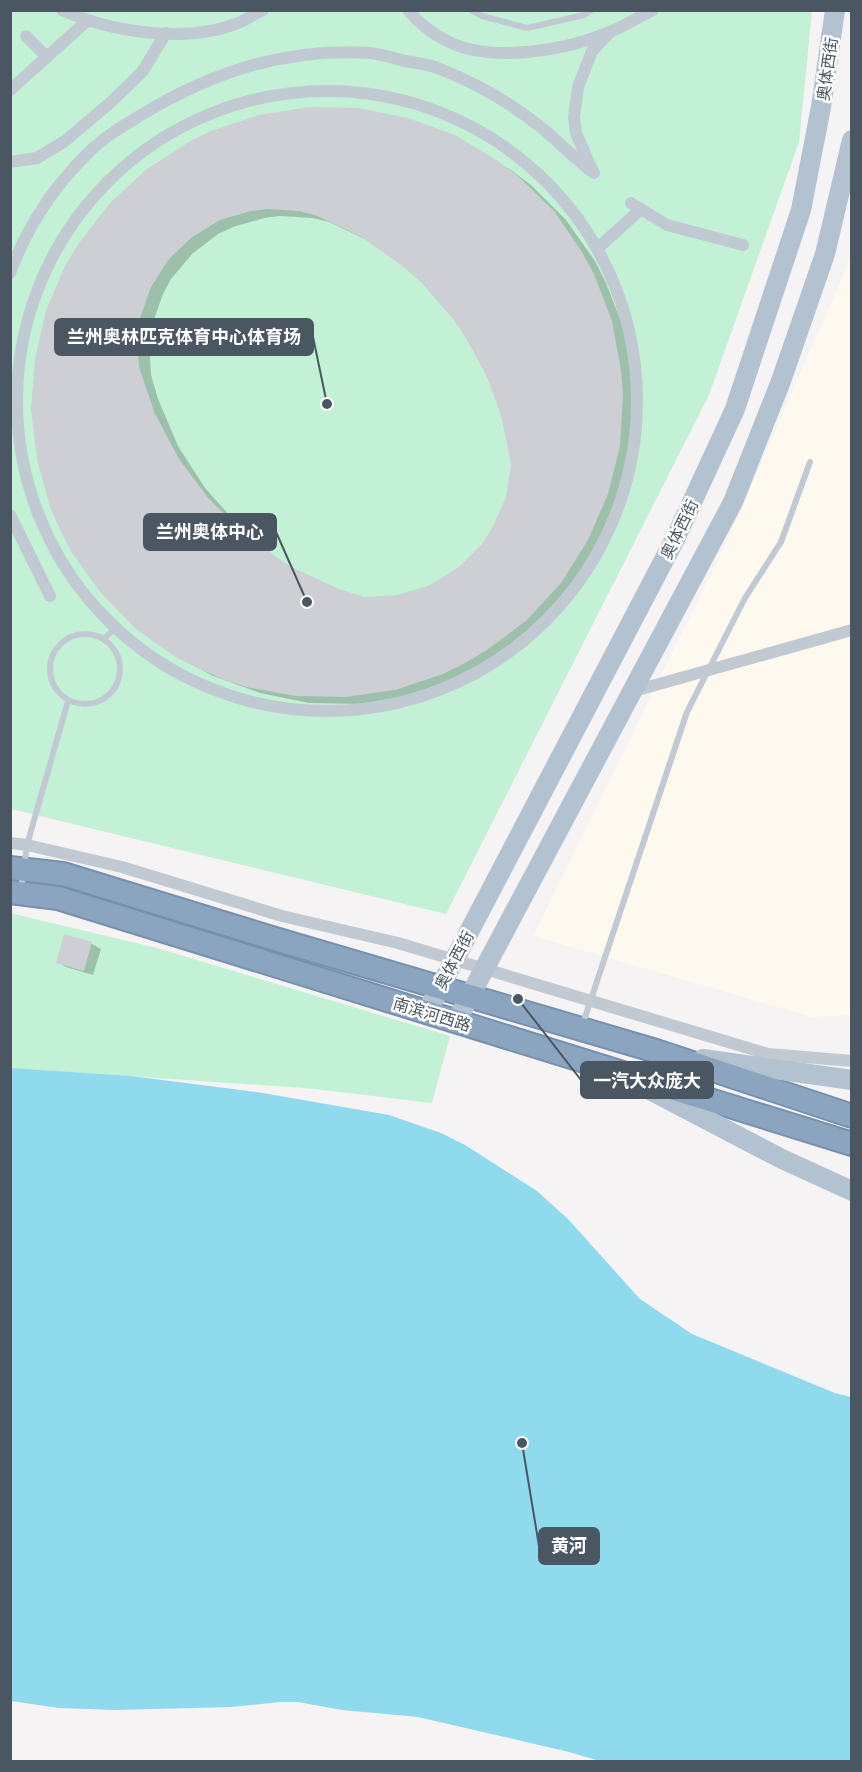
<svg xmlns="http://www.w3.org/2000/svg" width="862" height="1772" font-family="'PT Sans','Noto Sans SC',sans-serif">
	<rect width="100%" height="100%" fill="#f5f3f3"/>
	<!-- commercial -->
	<path fill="#fdf9ef" d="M851,257V1015L812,1017L533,936L727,541Z"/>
	<!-- green -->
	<g fill="#c3f1d5">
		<path d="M11,11H812L799,142L709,395L446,914L11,809Z"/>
		<path d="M10,913L157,948L450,1036L432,1103L305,1088L11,1068Z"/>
	</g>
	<!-- water -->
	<path fill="#90daee" d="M11,1068L131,1076L263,1093L389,1115L441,1133L465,1145L537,1191L568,1219L640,1299L692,1334L835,1393L851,1397V1761H600L569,1752L418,1717L342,1710L298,1702H280L232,1707L115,1710L59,1708L11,1701Z"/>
	<!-- shadow -->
	<g fill="#0003" fill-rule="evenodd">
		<path d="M454,137L511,170L531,185L566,220L595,261L606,283L624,329L633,378L635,403L631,453L620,502L600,548L573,589L539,626L499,657L478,669L432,689L408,696L359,704L309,703L260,693L213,676L191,664L67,265ZM280,216L313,218L329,222L367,240L402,264L439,299L467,337L479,356L497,398L513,464L507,497L494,529L484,543L460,568L431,586L398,597L364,599L314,580L280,561L240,527L205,488L178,446L158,399L151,375L150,358L152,325L163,294L171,279L192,254L218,234L233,227L264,218Z"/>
		<path d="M65,936L92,944L101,949L93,975L66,967L57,962Z"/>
	</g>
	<!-- building -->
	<g fill="#cdcfd5" fill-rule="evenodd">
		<path d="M309,107L359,108L408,118L455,135L498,161L518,176L554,211L582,252L594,274L612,321L621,370L623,396L620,446L608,494L588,540L561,583L527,620L487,650L465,663L443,674L395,690L345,697L295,696L246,687L222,679L177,658L136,629L101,593L72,553L60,530L50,507L37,459L31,409L35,359L46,310L66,264L79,243L110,203L147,169L189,142L211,131L259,115ZM267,209L299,211L315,215L360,236L401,265L420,281L453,319L466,338L487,377L502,419L511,464L506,497L492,528L483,543L459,567L430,585L398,595L364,597L339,589L291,567L247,536L209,499L179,459L155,414L139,367L138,350L140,318L151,287L169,259L192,237L220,220L251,211Z"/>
		<path d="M64,934L92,942L84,971L56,963Z"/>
	</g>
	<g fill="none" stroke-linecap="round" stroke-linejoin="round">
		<defs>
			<g id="highway">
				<path d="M10,868L63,874L275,939L656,1051L852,1116"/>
				<path d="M10,892L58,898L852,1144"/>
			</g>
		</defs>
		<!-- highway casing -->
		<use href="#highway" stroke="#7690ad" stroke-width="26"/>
		<!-- lane -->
		<g stroke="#c1cad2" stroke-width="6">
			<path d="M471,10L482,16L527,28L584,15L592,10"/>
			<circle cx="85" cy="669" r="35"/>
			<path d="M104,639L116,627"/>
			<path d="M21,890L27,845L68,701"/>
			<path d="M582,1026L687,712L745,598L781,542L810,462"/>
		</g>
		<!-- street -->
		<g stroke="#c1cad2" stroke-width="12">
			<path d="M62,10C111,32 187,44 238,23C246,20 254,14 263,10"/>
			<path d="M408,10C418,22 433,34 447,41C492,64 568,50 612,31C626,25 639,17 653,10"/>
			<path d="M26,36L47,57"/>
			<path d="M10,90L87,21"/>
			<circle cx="327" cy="401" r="310"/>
			<path d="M10,162L37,158L65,141L111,102L142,72L166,33"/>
			<path d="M593,172L576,133L574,117L578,87L592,51L610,32"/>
			<path d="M631,203L667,225L743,245"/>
			<path d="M598,248L641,209"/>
			<path d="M10,273C27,227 54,186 89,152C104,137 123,126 141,115C210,73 287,47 369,53C381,54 393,58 405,61C416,63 429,64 440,69C476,83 512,104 542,128C560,143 575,159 594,173"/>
			<path d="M10,515L50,596"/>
			<path d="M634,691L852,630"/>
			<path d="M10,843L27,845L122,867L282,916L398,943L768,1054L852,1061"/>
		</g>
		<!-- primary -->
		<g stroke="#b3c2d1" stroke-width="20">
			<path d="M427,1012L675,539L735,409L801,210L821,107L835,10"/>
			<path d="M456,1022L733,502L781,381L825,254L852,140"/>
			<path d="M703,1059L852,1080"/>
			<path d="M642,1086L782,1159L852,1191"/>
		</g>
		<!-- highway -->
		<use href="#highway" stroke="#8ba5c1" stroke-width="22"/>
	</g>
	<g text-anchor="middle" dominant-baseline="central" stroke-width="5" stroke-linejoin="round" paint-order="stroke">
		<!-- street labels -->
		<g font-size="16" fill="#4a5661" stroke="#fff">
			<text transform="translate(827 69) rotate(-82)">奥体西街</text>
			<text transform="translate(679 529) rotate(-64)">奥体西街</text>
			<text transform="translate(454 960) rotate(-62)">奥体西街</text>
			<text transform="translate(432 1014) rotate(17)">南滨河西路</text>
		</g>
	</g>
	<!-- callouts -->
	<path fill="none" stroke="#4a5661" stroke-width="2" d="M327 404L313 337M307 602L276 532M518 999L581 1080M522 1443L539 1546"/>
	<g fill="#4a5661" stroke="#fff" stroke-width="2">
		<circle cx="327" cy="404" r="6"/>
		<circle cx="307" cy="602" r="6"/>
		<circle cx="518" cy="999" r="6"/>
		<circle cx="522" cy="1443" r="6"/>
	</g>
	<g fill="#4a5661" stroke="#4a5661" stroke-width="2">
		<rect x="55" y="319" width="258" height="36" rx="6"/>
		<rect x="144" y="514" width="132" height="36" rx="6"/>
		<rect x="581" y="1062" width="132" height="36" rx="6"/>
		<rect x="539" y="1528" width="60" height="36" rx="6"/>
	</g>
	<g font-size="18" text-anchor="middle" font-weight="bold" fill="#fff">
		<text x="184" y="343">兰州奥林匹克体育中心体育场</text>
		<text x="210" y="538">兰州奥体中心</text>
		<text x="647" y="1087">一汽大众庞大</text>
		<text x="569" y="1552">黄河</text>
	</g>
	<!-- border -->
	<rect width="862" height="1772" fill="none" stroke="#4a5661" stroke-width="24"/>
</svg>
